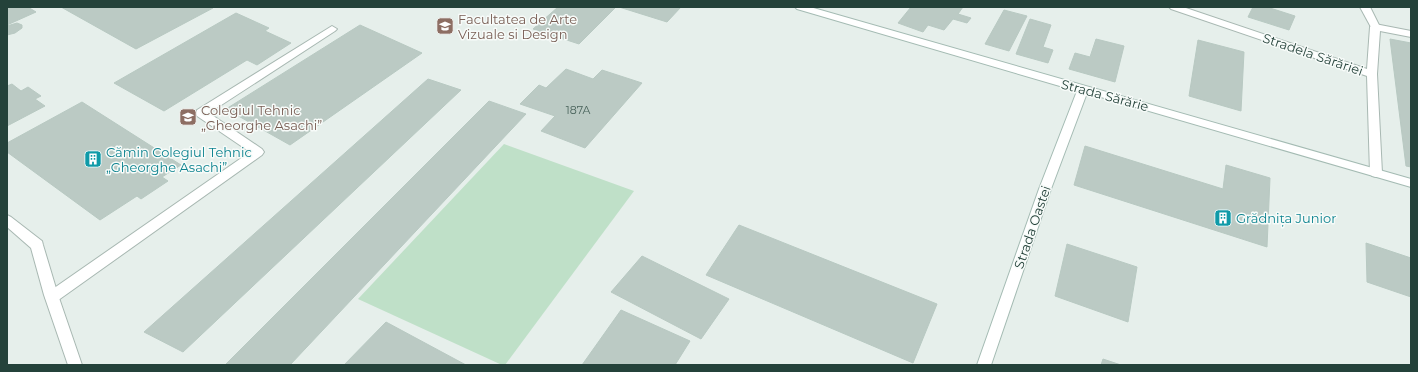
<svg xmlns="http://www.w3.org/2000/svg" width="1418" height="372" font-family="Montserrat,sans-serif">
	<rect width="100%" height="100%" fill="#e6efeb"/>
	<!-- green -->
	<path fill="#bfe0c8" d="M504,144L634,191L505,365H502L358,299Z"/>
	<!-- building -->
	<g fill="#bbcac4" stroke="#b8c9c2">
		<path d="M7,7H28L36,12L7,25Z"/>
		<path d="M61,7H212L213,8L136,49Z"/>
		<path d="M558,7H616L579,44L533,29Z"/>
		<path d="M619,7H681L667,22Z"/>
		<path d="M911,7H963L958,14L971,18L967,23L953,19L944,30L928,25L923,32L898,23Z"/>
		<path d="M1253,7H1267L1295,16L1289,30L1248,17Z"/>
		<path d="M1004,10L1027,16L1009,51L985,44Z"/>
		<path d="M236,13L269,28L265,31L291,43L257,65L247,60L164,111L114,83Z"/>
		<path d="M1030,19L1051,25L1043,47L1053,50L1048,63L1016,54Z"/>
		<path d="M17,23L22,25V28L15,33L7,35V26Z"/>
		<path d="M360,25L422,53L290,145L226,109Z"/>
		<path d="M1096,39L1124,46L1115,82L1069,69L1075,53L1090,57Z"/>
		<path d="M1390,39L1411,43V167L1406,166Z"/>
		<path d="M1198,40L1244,52L1241,111L1189,96Z"/>
		<path d="M566,69L593,79L602,70L642,83L585,148L541,131L555,116L520,104L539,85L546,88Z"/>
		<path d="M428,79L461,90L183,352L144,332Z"/>
		<path d="M12,84L21,91L28,87L41,96L35,99L45,106L7,126V86Z"/>
		<path d="M489,101L526,114L290,365H225Z"/>
		<path d="M82,102L181,165L162,177L168,181L141,199L137,196L100,220L7,152V143Z"/>
		<path d="M1085,146L1223,189L1226,165L1270,178L1267,247L1074,185Z"/>
		<path d="M739,225L937,304L913,363L706,275Z"/>
		<path d="M1366,243L1411,258V297L1367,282Z"/>
		<path d="M1067,244L1137,267L1128,322L1055,296Z"/>
		<path d="M642,256L729,299L701,339L611,292Z"/>
		<path d="M621,310L690,341L675,365H582Z"/>
		<path d="M386,322L466,365H344Z"/>
		<path d="M1103,359L1121,365H1101Z"/>
	</g>
	<g fill="none" stroke-linecap="round" stroke-linejoin="round">
		<defs>
			<g id="lane">
				<path d="M1360,7H1370L1380,27L1378,29H1372Z"/>
				<path d="M332,26L337,29L335,31L209,113L262,149L264,152L262,155L57,301L52,303L47,301L45,297L47,293L250,152L197,116L196,113L197,110Z"/>
			</g>
			<g id="street">
				<path d="M1169,7H1183L1367,69L1370,27L1372,25L1375,24L1411,31V37L1380,31L1377,74L1382,173L1380,176L1376,177L1372,176L1370,173L1367,76L1171,9Z"/>
				<path d="M7,215L11,217L42,241L43,245L58,295L82,365H68L44,295L31,248L7,227Z"/>
			</g>
			<path id="secondary" d="M795,7H810L1411,179V187L1087,93L1051,189L991,365H977L1039,189L1077,91L797,9Z"/>
		</defs>
		<!-- lane casing -->
		<use href="#lane" stroke="#a8b8b2" stroke-width="2"/>
		<!-- street casing -->
		<use href="#street" stroke="#a8b8b2" stroke-width="2"/>
		<!-- secondary casing -->
		<use href="#secondary" stroke="#a4bbb3" stroke-width="2"/>
		<!-- lane -->
		<use href="#lane" fill="#fff" fill-rule="evenodd"/>
		<!-- street -->
		<use href="#street" fill="#fff" fill-rule="evenodd"/>
		<!-- secondary -->
		<use href="#secondary" fill="#fff" fill-rule="evenodd"/>
	</g>
	<!-- icons -->
	<defs>
		<symbol id="university-square" viewBox="-11 -11 22 22"><rect x="-9" y="-9" width="18" height="18" rx="4" fill="#8d6e63" stroke="#f7fbf9"/><path d="M0-5L7-2L0 1L-7-2ZM-4 1L0 2.5L4 1V4Q0 6-4 4Z" fill="#fff"/></symbol>
		<symbol id="school-square" viewBox="-11 -11 22 22"><rect x="-9" y="-9" width="18" height="18" rx="4" fill="#8d6e63" stroke="#f7fbf9"/><path d="M0-5L7-2L0 1L-7-2ZM-4 1L0 2.5L4 1V4Q0 6-4 4Z" fill="#fff"/></symbol>
		<symbol id="building-square" viewBox="-11 -11 22 22"><rect x="-9" y="-9" width="18" height="18" rx="4" fill="#0f9aa8" stroke="#f7fbf9"/><path d="M-4-6H4V6H1V3H-1V6H-4ZM-2.5-4.3h1.7v1.8h-1.7ZM.8-4.3h1.7v1.8H.8ZM-2.5-1h1.7V.8h-1.7ZM.8-1h1.7V.8H.8Z" fill="#fff"/></symbol>
	</defs>
	<g fill-rule="evenodd">
		<use href="#university-square" x="435" y="16" width="20" height="20"/>
		<use href="#school-square" x="178" y="107" width="20" height="20"/>
		<use href="#building-square" x="83" y="149" width="20" height="20"/>
		<use href="#building-square" x="1213" y="208" width="20" height="20"/>
	</g>
	<g text-anchor="middle" dominant-baseline="central" stroke-width="3" stroke-linejoin="round" paint-order="stroke">
		<!-- number labels -->
		<g font-size="11" fill="#4a645c">
			<text x="578" y="110">187A</text>
		</g>
		<!-- education labels -->
		<g font-size="13" fill="#785e54" stroke="#f7fbf9" text-anchor="start">
			<text x="458" y="19">Facultatea de Arte<tspan x="458" dy="15">Vizuale si Design</tspan></text>
			<text x="201" y="110">Colegiul Tehnic<tspan x="201" dy="15">„Gheorghe Asachi”</tspan></text>
		</g>
		<!-- street labels -->
		<g font-size="13" fill="#24423a" stroke="#f7fbf9">
			<text transform="translate(1313 54) rotate(19)">Stradela Sărăriei</text>
			<text transform="translate(1105 95) rotate(15)">Strada Sărărie</text>
			<text transform="translate(1032 227) rotate(-71)">Strada Oastei</text>
		</g>
		<!-- culture labels -->
		<g font-size="13" fill="#0d838f" stroke="#f7fbf9" text-anchor="start">
			<text x="106" y="152">Cămin Colegiul Tehnic<tspan x="106" dy="15">„Gheorghe Asachi”</tspan></text>
			<text x="1236" y="218">Grădnița Junior</text>
		</g>
	</g>
	<!-- border -->
	<rect width="1418" height="372" fill="none" stroke="#24423a" stroke-width="16"/>
</svg>
